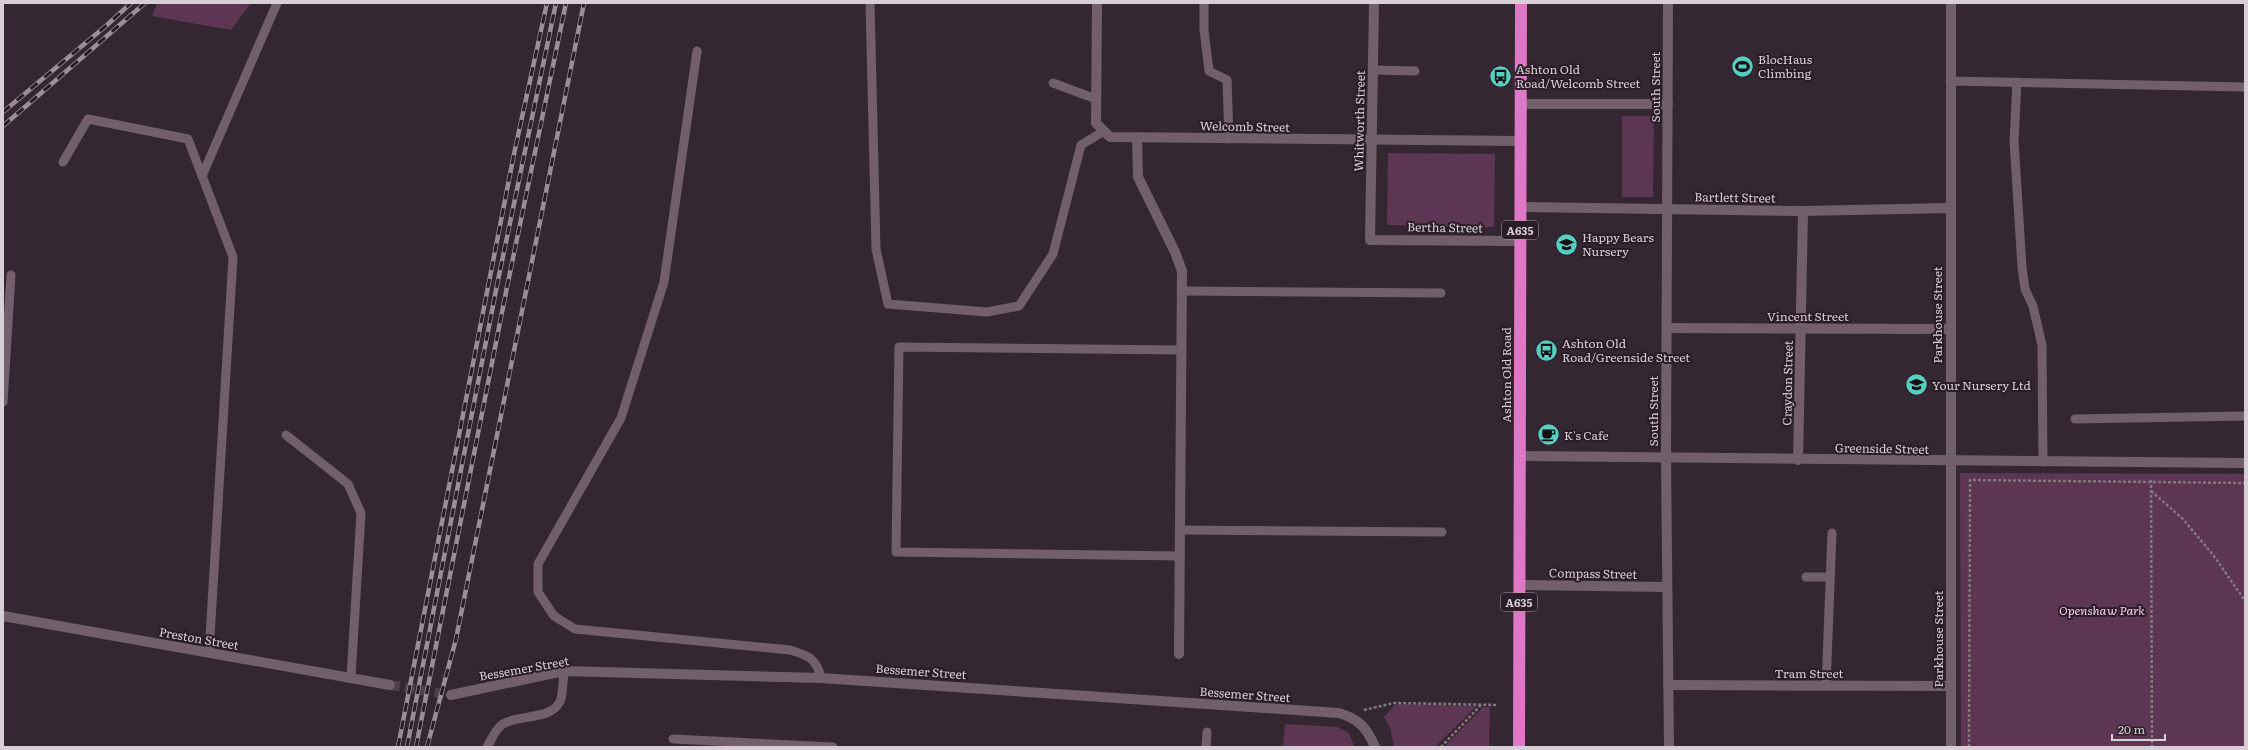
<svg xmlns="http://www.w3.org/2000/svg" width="2248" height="750" font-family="Literata,serif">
	<rect width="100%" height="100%" fill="#352731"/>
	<!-- green -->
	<g fill="#5c3652">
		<path d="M157,3H251L231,30L152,16Z"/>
		<path d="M1622,116H1654L1653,197H1622Z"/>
		<path d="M1388,153L1495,154L1494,227L1387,225Z"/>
		<path d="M1960,473L2245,474V747H1961Z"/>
		<path d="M1396,704L1477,706L1435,747H1394L1390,727L1384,717Z"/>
		<path d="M1483,707H1490L1489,747H1444Z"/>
		<path d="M1285,724L1337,727L1348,732L1355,747H1283Z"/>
	</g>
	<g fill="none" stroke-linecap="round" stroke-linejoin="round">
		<!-- street-tunnel -->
		<path stroke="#4d404a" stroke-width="10" stroke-dasharray="10 5" stroke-linecap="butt" d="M390,685L451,695"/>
		<!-- path -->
		<g stroke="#82767f" stroke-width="2.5" stroke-dasharray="3 2" stroke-linecap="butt">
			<path d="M2151,480L2152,747"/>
			<path d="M2151,491L2182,518L2214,556L2245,601"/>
			<path d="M1364,710L1394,703L1498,705"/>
			<path d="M1441,747L1481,705"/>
			<path d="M1969,747L1970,480L2245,483"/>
		</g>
		<!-- lane -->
		<g stroke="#71606c" stroke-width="9">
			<path d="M870,3L876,249L888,304L987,312L1019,306L1053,254L1081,145L1104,131"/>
			<path d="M1204,3V30L1209,71L1227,80L1229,139"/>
			<path d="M697,51L664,282L621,418L538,564V592L554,616L575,629L790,650C808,655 817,659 821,678"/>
			<path d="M1373,70L1415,71"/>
			<path d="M1950,81L2245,87"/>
			<path d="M2017,82L2014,141L2022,267L2025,289L2033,306L2042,345L2043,462"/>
			<path d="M1053,83L1096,99"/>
			<path d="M63,162L88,119L188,139L233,257L209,653"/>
			<path d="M202,176L277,3"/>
			<path d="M1182,291L1441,293"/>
			<path d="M3,402L11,275"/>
			<path d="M2075,419L2245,416"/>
			<path d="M286,435L348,484L361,513L351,677"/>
			<path d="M1180,530L1442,532"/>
			<path d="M1180,556L896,552L899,347L1181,350"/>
			<path d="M1806,577H1830"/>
			<path d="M1826,686L1832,533"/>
			<path d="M673,739L833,747"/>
			<path d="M487,747C492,739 495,729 503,724C518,714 554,721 561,699C563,690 563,680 564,671"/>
			<path d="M1206,747L1207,732"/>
		</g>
		<!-- street -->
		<g stroke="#71606c" stroke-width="10">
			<path d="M1097,3L1096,123L1110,137L1520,141"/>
			<path d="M1374,3L1370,240L1520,241"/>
			<path d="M1668,3L1666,458L1669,747"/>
			<path d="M1520,104H1668"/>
			<path d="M1137,138L1138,177L1175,252L1182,271L1179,654"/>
			<path d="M1520,207L1803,211L1950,208"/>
			<path d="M1667,328L1950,329"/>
			<path d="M1798,460L1803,211"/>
			<path d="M1951,461V747"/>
			<path d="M1519,585L1666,587"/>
			<path d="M3,616L390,685"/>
			<path d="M1668,685L1951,686"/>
			<path d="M451,695L564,671L821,678L1339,713C1359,719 1367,728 1375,747"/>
		</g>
		<!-- secondary -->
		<g stroke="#71606c" stroke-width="10">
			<path d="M1519,456L2245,463"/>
			<path d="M1951,461V3"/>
		</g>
		<!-- highway -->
		<path stroke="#de77c6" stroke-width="12" d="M1519,747L1521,3"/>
		<defs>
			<g id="rail">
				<path d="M3,112L107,25L131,3"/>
				<path d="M3,126L145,3"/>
				<path d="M398,747L514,154L547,3"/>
				<path d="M407,747L497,285L556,3"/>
				<path d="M416,747L507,287L566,3"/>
				<path d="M427,747L456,639L584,3"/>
			</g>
		</defs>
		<!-- rail casing -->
		<use href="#rail" stroke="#9a8f97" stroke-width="4.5"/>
		<!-- rail -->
		<use href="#rail" stroke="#2b1d27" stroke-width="3" stroke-dasharray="9" stroke-linecap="butt"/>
	</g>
	<!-- icons -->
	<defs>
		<symbol id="stadium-disc" viewBox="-11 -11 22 22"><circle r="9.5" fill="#56cec2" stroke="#2b1d27"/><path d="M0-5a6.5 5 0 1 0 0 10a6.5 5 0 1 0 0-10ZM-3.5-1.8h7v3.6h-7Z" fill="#111"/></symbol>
		<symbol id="bus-disc" viewBox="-11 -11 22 22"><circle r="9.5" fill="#56cec2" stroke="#2b1d27"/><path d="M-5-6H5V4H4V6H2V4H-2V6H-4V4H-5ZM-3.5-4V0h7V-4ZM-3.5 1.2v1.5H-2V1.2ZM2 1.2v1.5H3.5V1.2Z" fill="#111"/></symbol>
		<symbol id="school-disc" viewBox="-11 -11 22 22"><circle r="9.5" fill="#56cec2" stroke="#2b1d27"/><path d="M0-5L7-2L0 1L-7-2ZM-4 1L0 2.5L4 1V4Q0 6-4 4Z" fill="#111"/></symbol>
		<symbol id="cafe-disc" viewBox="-11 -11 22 22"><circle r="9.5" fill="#56cec2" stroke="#2b1d27"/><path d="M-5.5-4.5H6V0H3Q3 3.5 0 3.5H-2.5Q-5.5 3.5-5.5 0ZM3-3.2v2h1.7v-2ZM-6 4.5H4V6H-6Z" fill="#111"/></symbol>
	</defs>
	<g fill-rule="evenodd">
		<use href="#stadium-disc" x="1730" y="54" width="25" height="25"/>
		<use href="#bus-disc" x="1488" y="64" width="25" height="25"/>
		<use href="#school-disc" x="1554" y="232" width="25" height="25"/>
		<use href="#bus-disc" x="1534" y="338" width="25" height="25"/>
		<use href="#school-disc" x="1904" y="372" width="25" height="25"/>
		<use href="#cafe-disc" x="1536" y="422" width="25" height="25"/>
	</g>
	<g text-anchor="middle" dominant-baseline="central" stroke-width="4" stroke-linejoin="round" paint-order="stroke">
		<!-- shield labels -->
		<g fill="#2b1d27" stroke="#a499a1" stroke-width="1">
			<rect x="1502" y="221" width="36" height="18" rx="3"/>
			<rect x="1501" y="593" width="36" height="18" rx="3"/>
		</g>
		<g font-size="11" font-weight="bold" fill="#d8ced5">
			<text x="1520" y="230">A635</text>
			<text x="1519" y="602">A635</text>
		</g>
		<!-- poi labels -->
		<g font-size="12" fill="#d8ced5" stroke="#2b1d27" text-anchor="start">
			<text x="1758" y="59">BlocHaus<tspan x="1758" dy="14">Climbing</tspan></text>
			<text x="1516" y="69">Ashton Old<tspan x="1516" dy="14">Road/Welcomb Street</tspan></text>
			<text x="1582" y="237">Happy Bears<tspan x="1582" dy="14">Nursery</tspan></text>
			<text x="1562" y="343">Ashton Old<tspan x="1562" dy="14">Road/Greenside Street</tspan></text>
			<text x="1932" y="385">Your Nursery Ltd</text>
			<text x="1564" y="435">K's Cafe</text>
		</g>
		<!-- street labels -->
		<g font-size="12" fill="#d8ced5" stroke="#2b1d27">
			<text transform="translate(1655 87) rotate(-90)">South Street</text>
			<text transform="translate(1359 121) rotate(-89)">Whitworth Street</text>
			<text transform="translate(1245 126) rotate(1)">Welcomb Street</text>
			<text transform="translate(1735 197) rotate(1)">Bartlett Street</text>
			<text transform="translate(1445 227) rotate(1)">Bertha Street</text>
			<text transform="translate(1937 315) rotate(-90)">Parkhouse Street</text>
			<text x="1808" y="316">Vincent Street</text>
			<text transform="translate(1506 375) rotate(-90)">Ashton Old Road</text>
			<text transform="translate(1787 383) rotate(-89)">Craydon Street</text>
			<text transform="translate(1653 411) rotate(-90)">South Street</text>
			<text transform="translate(1882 448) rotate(1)">Greenside Street</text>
			<text transform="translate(1593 573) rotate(1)">Compass Street</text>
			<text transform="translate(199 638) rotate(10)">Preston Street</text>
			<text transform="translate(1938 639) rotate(-90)">Parkhouse Street</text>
			<text transform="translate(524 668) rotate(-10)">Bessemer Street</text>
			<text transform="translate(921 671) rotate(4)">Bessemer Street</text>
			<text x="1809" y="673">Tram Street</text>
			<text transform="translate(1245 694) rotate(4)">Bessemer Street</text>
		</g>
		<!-- park labels -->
		<g font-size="12" font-style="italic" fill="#f7d0ec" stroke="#2b1d27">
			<text x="2102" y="610">Openshaw Park</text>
		</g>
	</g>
	<!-- border -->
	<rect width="2248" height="750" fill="none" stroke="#d8ced5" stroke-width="8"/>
	<!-- scale -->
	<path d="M2112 734v6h53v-6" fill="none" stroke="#d8ced5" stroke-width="2"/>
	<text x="2118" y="734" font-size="12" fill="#d8ced5" stroke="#2b1d27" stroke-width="3" paint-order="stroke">20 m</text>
</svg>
